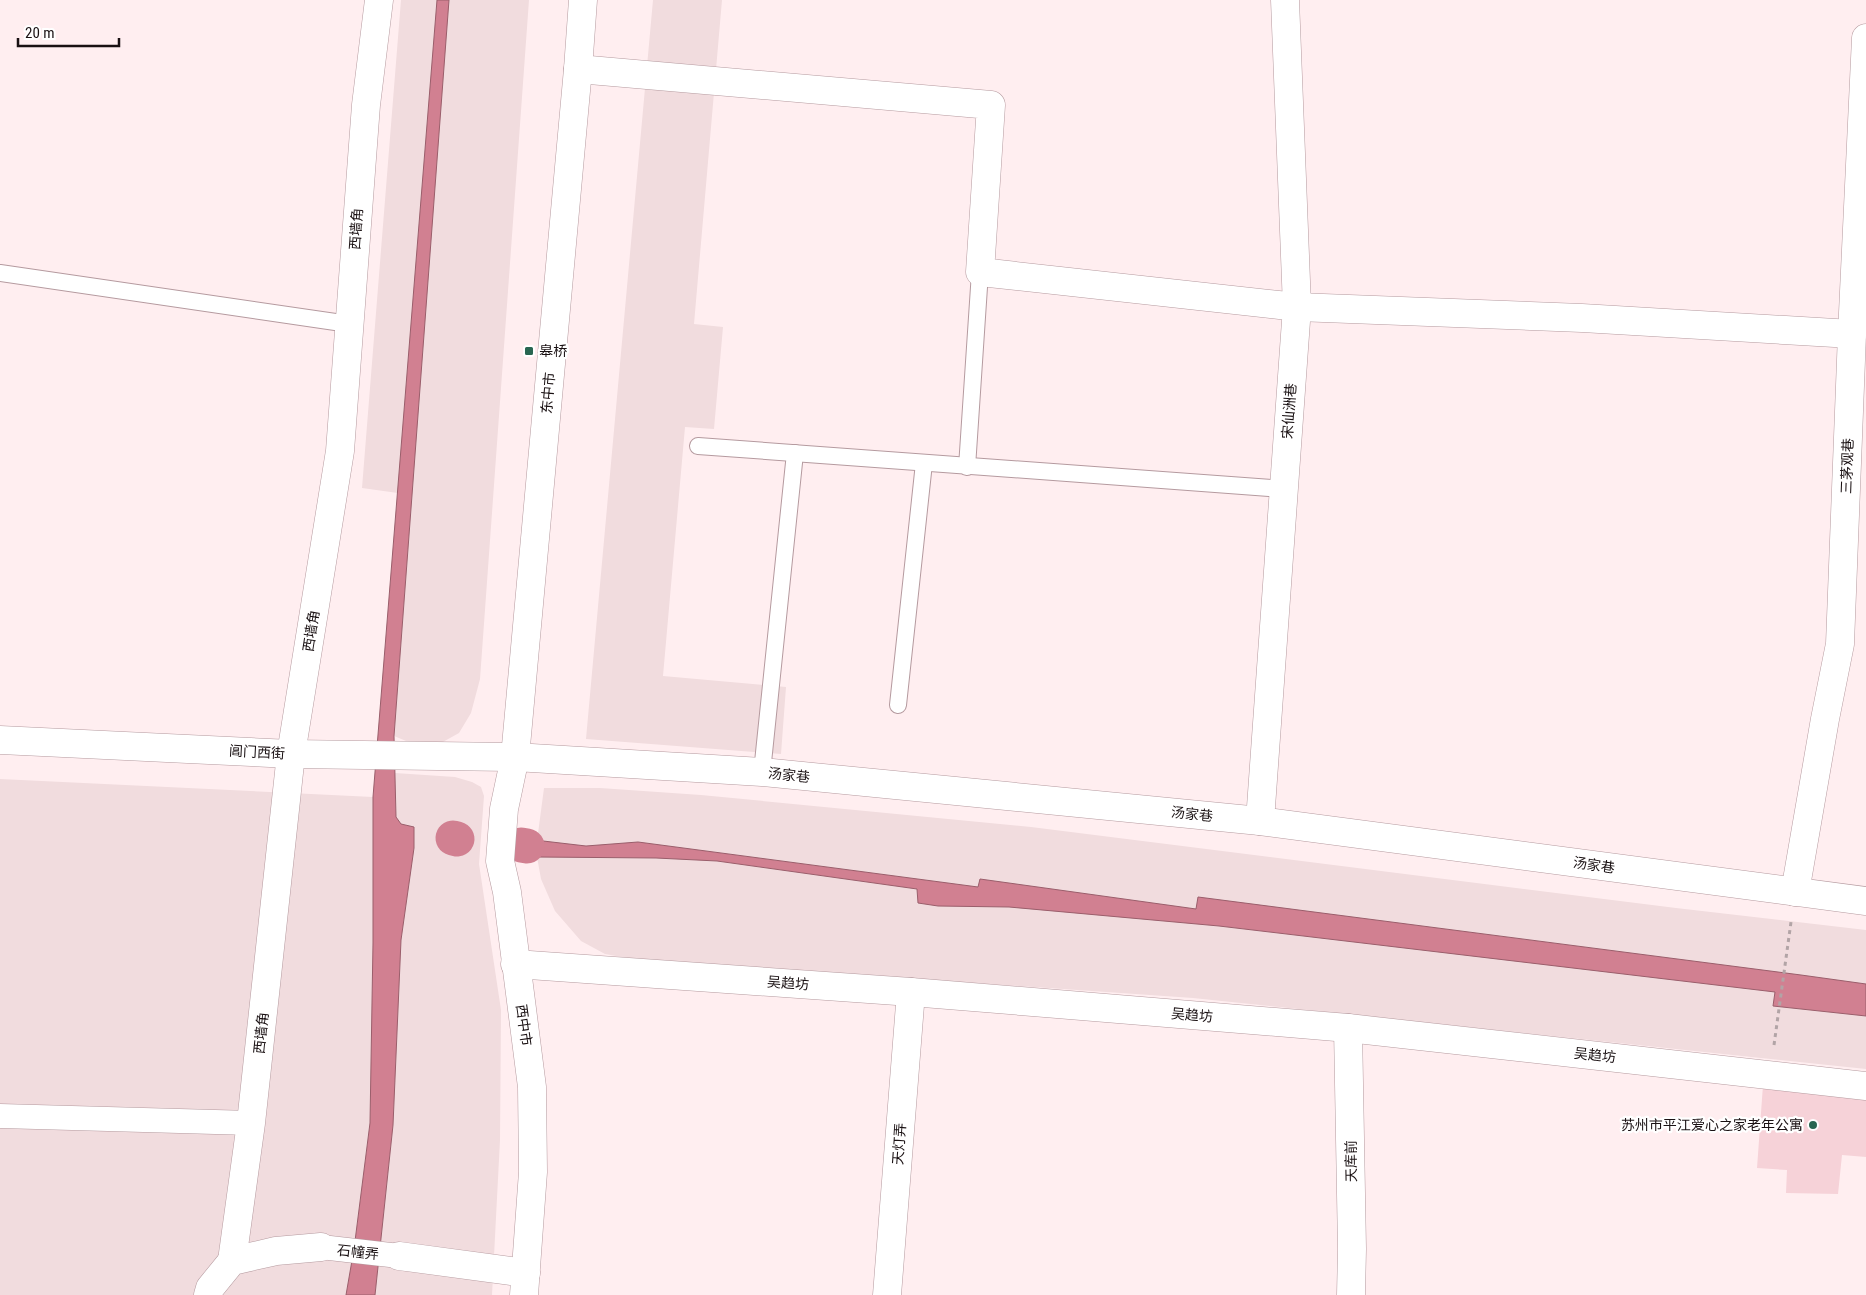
<svg xmlns="http://www.w3.org/2000/svg" width="1866" height="1295" font-family="'Roboto Condensed','Noto Sans SC',sans-serif">
	<rect width="100%" height="100%" fill="#ffeef0"/>
	<!-- built -->
	<g fill="#f1dcde">
		<path d="M401,0H529L480,679L471,713L459,733L441,743H411L394,736L412,495L362,488Z"/>
		<path d="M653,0H722L694,324L723,327L714,429L685,427L663,676L786,687L781,754L586,739Z"/>
		<path d="M395,773L455,777L472,782L481,787L484,796L479,864L501,1010L500,1140L492,1295H375L393,1125L401,940L414,848L396,817Z"/>
		<path d="M0,779L373,797V943L370,1123L354,1249L346,1295H0Z"/>
		<path d="M544,788H600L701,795L1031,827L1676,908L1866,930V1069L1193,998L639,960L605,954L581,941L555,911L541,879L537,857V841Z"/>
	</g>
	<!-- water -->
	<g fill="#d18091" stroke="#9a5e6b">
		<path d="M437,0H449L394,736L396,817L401,824L414,827V848L401,940L393,1125L375,1295H346L354,1249L370,1123L373,943V797Z"/>
		<path d="M526,839L586,846L638,842L978,887L980,879L1196,909L1198,897L1801,975L1866,984V1016L1773,1006L1775,992L1219,926L1009,907L938,906L918,903L917,889L717,861L656,858L537,857L527,855Z"/>
	</g>
	<g fill="none" stroke-linecap="round" stroke-linejoin="round">
		<!-- canal -->
		<g stroke="#d18091" stroke-width="35">
			<path d="M453,838L457,839"/>
			<path d="M521,845L527,846"/>
		</g>
	</g>
	<!-- building -->
	<path fill="#f6d2d8" d="M1763,1085L1866,1095V1157L1842,1155L1838,1194L1786,1193L1787,1170L1757,1168Z"/>
	<g fill="none" stroke-linecap="round" stroke-linejoin="round">
		<defs>
			<g id="service">
				<path d="M0,273L349,324"/>
				<path d="M698,446L1284,489"/>
				<path d="M967,467L980,272"/>
				<path d="M898,705L924,463"/>
				<path d="M762,772L795,453"/>
			</g>
			<g id="pedestrian">
				<path d="M0,1116L251,1123"/>
				<path d="M321,1247L399,1256"/>
			</g>
			<g id="minor">
				<path d="M578,69L991,105L980,272L1297,307L1582,318L1852,334"/>
				<path d="M1795,892L1825,719L1840,644L1852,334L1866,38"/>
				<path d="M1348,1028L1352,1249L1351,1295"/>
				<path d="M399,1256L526,1273"/>
				<path d="M232,1261L251,1123L291,754L340,451L366,105L379,0"/>
				<path d="M208,1295L210,1288L232,1261L276,1251L321,1247"/>
				<path d="M887,1295L911,992"/>
			</g>
			<g id="tertiary">
				<path d="M0,740L291,754L515,757L762,772L1260,821L1866,901"/>
				<path d="M1260,821L1297,307L1285,0"/>
				<path d="M515,964L911,992L1348,1028L1866,1086"/>
			</g>
			<path id="secondary" d="M524,1295L533,1172L532,1087L507,892L500,861L504,809L515,757L578,69L583,0"/>
		</defs>
		<!-- service casing -->
		<use href="#service" stroke="#b59a9f" stroke-width="18"/>
		<!-- pedestrian casing -->
		<use href="#pedestrian" stroke="#b59a9f" stroke-width="25"/>
		<!-- minor casing -->
		<use href="#minor" stroke="#b59a9f" stroke-width="29"/>
		<!-- tertiary casing -->
		<use href="#tertiary" stroke="#b59a9f" stroke-width="29"/>
		<!-- secondary casing -->
		<use href="#secondary" stroke="#b59a9f" stroke-width="29"/>
		<!-- path -->
		<path stroke="#b2a4a6" stroke-width="3" stroke-dasharray="4 4" stroke-linecap="butt" d="M1774,1045L1791,922"/>
		<!-- service -->
		<use href="#service" stroke="#fff" stroke-width="16"/>
		<!-- pedestrian -->
		<use href="#pedestrian" stroke="#fff" stroke-width="24"/>
		<!-- minor -->
		<use href="#minor" stroke="#fff" stroke-width="28"/>
		<!-- tertiary -->
		<use href="#tertiary" stroke="#fff" stroke-width="28"/>
		<!-- secondary -->
		<use href="#secondary" stroke="#fff" stroke-width="28"/>
	</g>
	<!-- markers -->
	<g fill="#286651" stroke="#fff" stroke-width="2">
		<rect x="524" y="346" width="10" height="10" rx="2.5"/>
		<circle cx="1813" cy="1125" r="5"/>
	</g>
	<g text-anchor="middle" dominant-baseline="central" stroke-width="4.5" stroke-linejoin="round" paint-order="stroke">
		<!-- street labels -->
		<g font-size="14" fill="#191012" stroke="#fff">
			<text transform="translate(356 229) rotate(-86)">西墙角</text>
			<text transform="translate(548 393) rotate(-85)">东中市</text>
			<text transform="translate(1289 411) rotate(-86)">宋仙洲巷</text>
			<text transform="translate(1847 466) rotate(-88)">三茅观巷</text>
			<text transform="translate(311 631) rotate(-81)">西墙角</text>
			<text transform="translate(257 752) rotate(3)">阊门西街</text>
			<text transform="translate(789 775) rotate(6)">汤家巷</text>
			<text transform="translate(1192 814) rotate(6)">汤家巷</text>
			<text transform="translate(1594 865) rotate(8)">汤家巷</text>
			<text transform="translate(788 983) rotate(4)">吴趋坊</text>
			<text transform="translate(1192 1015) rotate(5)">吴趋坊</text>
			<text transform="translate(524 1025) rotate(82)">西中市</text>
			<text transform="translate(261 1033) rotate(-84)">西墙角</text>
			<text transform="translate(1595 1055) rotate(6)">吴趋坊</text>
			<text transform="translate(899 1144) rotate(-86)">天灯弄</text>
			<text transform="translate(1351 1161) rotate(-91)">天库前</text>
			<text transform="translate(358 1252) rotate(6)">石幢弄</text>
		</g>
		<!-- poi labels -->
		<g font-size="14" fill="#191012" stroke="#fff" text-anchor="start">
			<text x="539" y="351">皋桥</text>
			<text x="1803" y="1125" text-anchor="end">苏州市平江爱心之家老年公寓</text>
		</g>
	</g>
	<!-- scale -->
	<path d="M18 38v8h101v-8" fill="none" stroke="#191012" stroke-width="2.5"/>
	<text x="25" y="38" font-size="15" fill="#191012" stroke="#ffffff" stroke-width="4" paint-order="stroke">20 m</text>
</svg>
